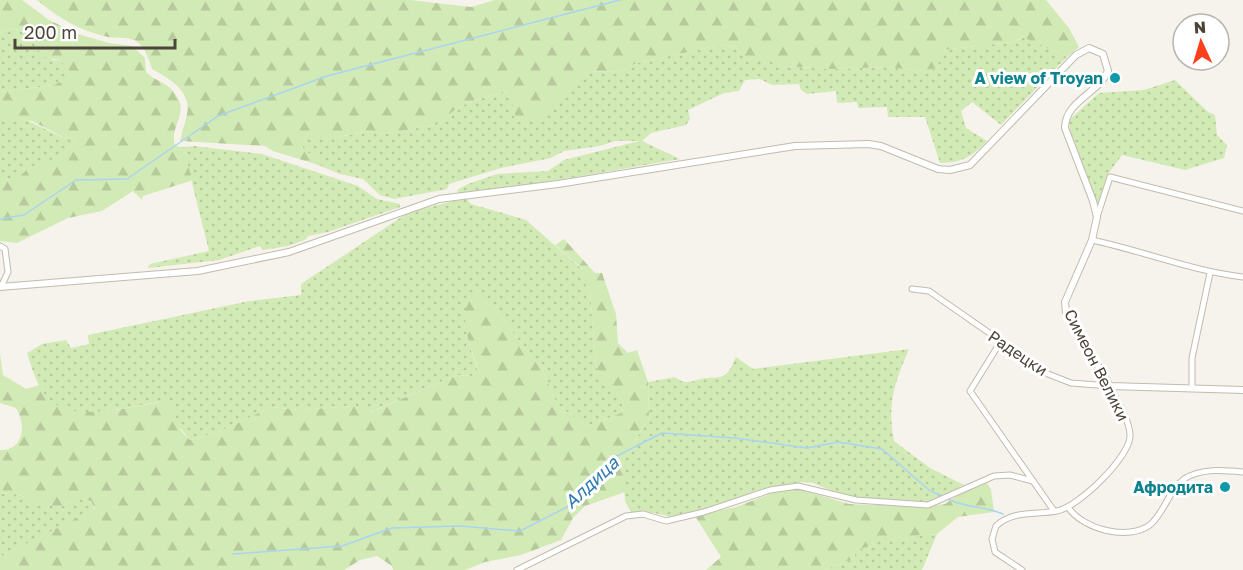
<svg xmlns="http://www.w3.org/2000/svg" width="1243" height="570" font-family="'Golos Text',sans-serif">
	<defs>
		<pattern id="grass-dots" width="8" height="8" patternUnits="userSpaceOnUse" patternTransform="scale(1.5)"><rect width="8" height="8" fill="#d2eab5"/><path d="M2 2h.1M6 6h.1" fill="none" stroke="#b6ca9c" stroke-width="1.8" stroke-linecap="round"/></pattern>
		<pattern id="forest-firs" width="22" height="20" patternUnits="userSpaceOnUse" patternTransform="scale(1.5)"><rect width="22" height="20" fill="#d2eab5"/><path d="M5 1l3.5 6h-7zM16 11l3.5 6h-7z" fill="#b6ca9c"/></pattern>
	</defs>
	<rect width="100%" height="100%" fill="#f6f3ec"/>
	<!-- grass -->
	<g fill="url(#grass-dots)">
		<path d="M15,28L32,38L53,60H60L74,75L54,85L0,92V33Z"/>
		<path d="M1024,37L1067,57L1001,125L972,102L961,111L966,128L987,141C972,157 963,162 940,163L925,117H888L887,107L858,108L857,102L837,103L836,91L807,94L801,90L799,84L772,85L760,79L745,80L739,91L724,93L688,110L690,119L686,125L651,133L642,141L680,159L518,187L458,193L457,190L468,184L497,174L548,171L564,160L639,141H615L600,146L564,151L551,158L501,168L449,184L447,189L394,199L380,195L363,179L340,174L310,162L322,165L302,151L306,134L328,139L369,131L384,134L440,124C453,104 486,96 510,92L517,121L540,118L587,71L618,72L637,63L720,45L735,47L746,58L768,59L782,66L833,69L887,67L919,71L937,68L941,50L1013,42Z"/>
		<path d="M1175,80L1208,112L1215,115L1217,135L1227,145L1224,158L1185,170L1122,155L1108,174L1098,204L1071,138L1069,120L1099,93L1144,90Z"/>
		<path d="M0,118H22L62,137L76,138C59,169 34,156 18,180L0,178Z"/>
		<path d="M194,146L262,154L358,186L377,199L400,204V207L328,232L308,236L305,240L288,246L263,250L260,246L219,260L148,268L150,264L209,251L183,147Z"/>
		<path d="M466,198L471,204L526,220L583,270L580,274L590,292L596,367L623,401L621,413L587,426L557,405L544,373L496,311L477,295L471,350L478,371L472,376L457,375L370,412L354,406L299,410L271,407L221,431L190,440L159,402C132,406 75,422 52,404C39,392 32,369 27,353L42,344L66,340L71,348L89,344L88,335L249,301L301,295V284L409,212Z"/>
		<path d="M909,349C894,384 887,403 894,441L930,468L964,485L933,501L921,503L847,497L813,483L804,482L762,489L735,501L676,518L654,513L633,516L625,501L622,462L649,418L648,382L675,377C687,387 694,379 707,378C714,377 721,379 726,374C731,370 733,362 736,357L753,369Z"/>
		<path d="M12,493L31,499L36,504L50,503L55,508L82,499L91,501L95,510L0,557V494Z"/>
		<path d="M937,534L922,570H824L855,558L854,550L872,546L873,539L883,536L899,543L913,536Z"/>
	</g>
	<!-- forest -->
	<g fill="url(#forest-firs)">
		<path d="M0,0H22L49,20L78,34L109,43L132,46L145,58L146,72C153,80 166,82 173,91C192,114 169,123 175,146L183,147L192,179L190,181L143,196L142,200L133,191L102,211L68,218L17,243L0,241V178L18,179C35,156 59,169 76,138L63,137L32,121L0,118V92L54,85L73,75L60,60L42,57L32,38L15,28L0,33Z"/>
		<path d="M37,0H410L471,7L495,0H1046L1069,28L1079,47L1067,57L1023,37L1013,42L942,50L937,68L919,71L887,67L833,69L782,66L768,60L745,58L735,47L720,45L637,63L618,72L587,71L540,119L517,122L509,92C486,96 453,104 440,124L384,134L369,131L328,139L306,134L302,151L317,155L322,166L273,151L265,146L180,141C182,132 185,123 187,114C192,91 168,78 152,69C149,59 145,47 136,41C126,36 118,39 108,37C81,31 58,18 37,0Z"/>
		<path d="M564,239L595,273H602L616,314L618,343L628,353L637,350L648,382L649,418L622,462L625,492L585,506L573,518L561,540L521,555L485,562L465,570H393L392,566L377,556L360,560L344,570H0V557L95,509L91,501L82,499L55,508L50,503L35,505C27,494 13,493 0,494V450C23,451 27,425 16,408L0,403V354L3,375L26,389L39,385C61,432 131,404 170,401L181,431L190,440L221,431L271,407L299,410L354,406L371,412L457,375L472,376L478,369C470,347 461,322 467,299L477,295L496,311L544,373L557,405L587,426L621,413L623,402L596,367L590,292L579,273L583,269L555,245Z"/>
		<path d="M983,478L991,489L994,512L958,517L937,534L913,536L899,543L883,537L873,539L872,546L854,550L855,558L824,570H706L721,557L695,516L736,507L783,489H799L849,504L921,507L945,504Z"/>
	</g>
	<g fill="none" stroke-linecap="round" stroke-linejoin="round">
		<!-- stream -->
		<g stroke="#a9d4f2" stroke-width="1.5">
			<path d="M0,219L24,215L76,180L127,179L218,116L327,76L620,0"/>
			<path d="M948,499C965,508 985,506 1003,514"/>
			<path d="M233,554L342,546L392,528L460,526L520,531L571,505L611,459L662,433L735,438L807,448L838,442L882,449L929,490L944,497"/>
		</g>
		<defs>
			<g id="minor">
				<path d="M1097,217L1110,177L1243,211"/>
				<path d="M1092,240C1143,251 1192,271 1243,277"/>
				<path d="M0,246L5,249L8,272L1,287"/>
				<path d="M912,289L929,291L1048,374L1071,383L1110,386C1116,400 1131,422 1130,437C1128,459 1078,507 1057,511C1036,515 1013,510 996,526L992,539L995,552L1022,570"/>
				<path d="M1001,341L970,391L1054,511"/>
				<path d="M1192,388V358L1210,273"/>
				<path d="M1068,507C1082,529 1129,542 1151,524C1165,511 1169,490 1184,479C1201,468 1224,470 1243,472"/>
				<path d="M517,570L626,516L643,514L666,521L704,512L770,490L798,486L856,500L928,505L994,476L1010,475L1033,481"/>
			</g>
			<path id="tertiary" d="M0,287L198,271L289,252L439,199L558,184L795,146L868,144L881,146L938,169L950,170L970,165L1076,55L1089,48L1103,54L1108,71C1099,93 1065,101 1065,128L1093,201L1097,217L1092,240L1065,302L1066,312L1110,386L1243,390"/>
		</defs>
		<!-- minor casing -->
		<use href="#minor" stroke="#c2bbae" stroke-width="7"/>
		<!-- tertiary casing -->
		<use href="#tertiary" stroke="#c2bbae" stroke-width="8"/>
		<!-- minor -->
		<use href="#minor" stroke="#fff" stroke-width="5"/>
		<!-- tertiary -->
		<use href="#tertiary" stroke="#fff" stroke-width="6"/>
	</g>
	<!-- markers -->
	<g fill="#0f9aa8" stroke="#fff" stroke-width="2">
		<circle cx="1115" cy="78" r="6"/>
		<circle cx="1225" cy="487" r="6"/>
	</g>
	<g text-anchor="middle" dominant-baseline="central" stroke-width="6" stroke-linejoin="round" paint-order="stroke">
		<!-- culture labels -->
		<g font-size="16" font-weight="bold" fill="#0d838f" stroke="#fff" text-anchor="end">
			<text x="1103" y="78">A view of Troyan</text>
			<text x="1213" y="487">Афродита</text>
		</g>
		<!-- street labels -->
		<g font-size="16" fill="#4b4439" stroke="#fff">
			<text transform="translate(1018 353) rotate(34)">Радецки</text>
			<text transform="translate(1097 365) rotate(63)">Симеон Велики</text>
		</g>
		<!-- water labels -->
		<g font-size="18" font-style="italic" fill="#2e7ab2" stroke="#fff">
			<text transform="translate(591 482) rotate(-43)">Алдица</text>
		</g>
	</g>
	<!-- north arrow -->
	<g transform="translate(1201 42) rotate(356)"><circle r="28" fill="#ffffff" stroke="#b7b4b0" stroke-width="1.5"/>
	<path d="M0-4.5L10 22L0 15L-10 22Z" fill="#fc3f1d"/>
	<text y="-9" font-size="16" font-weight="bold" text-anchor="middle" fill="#4b4439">N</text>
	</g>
	<!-- scale -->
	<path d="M15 39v9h160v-9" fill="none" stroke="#4b4439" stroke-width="3"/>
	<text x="24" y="39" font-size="18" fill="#4b4439" stroke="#ffffff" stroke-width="4.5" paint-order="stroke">200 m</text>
</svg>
